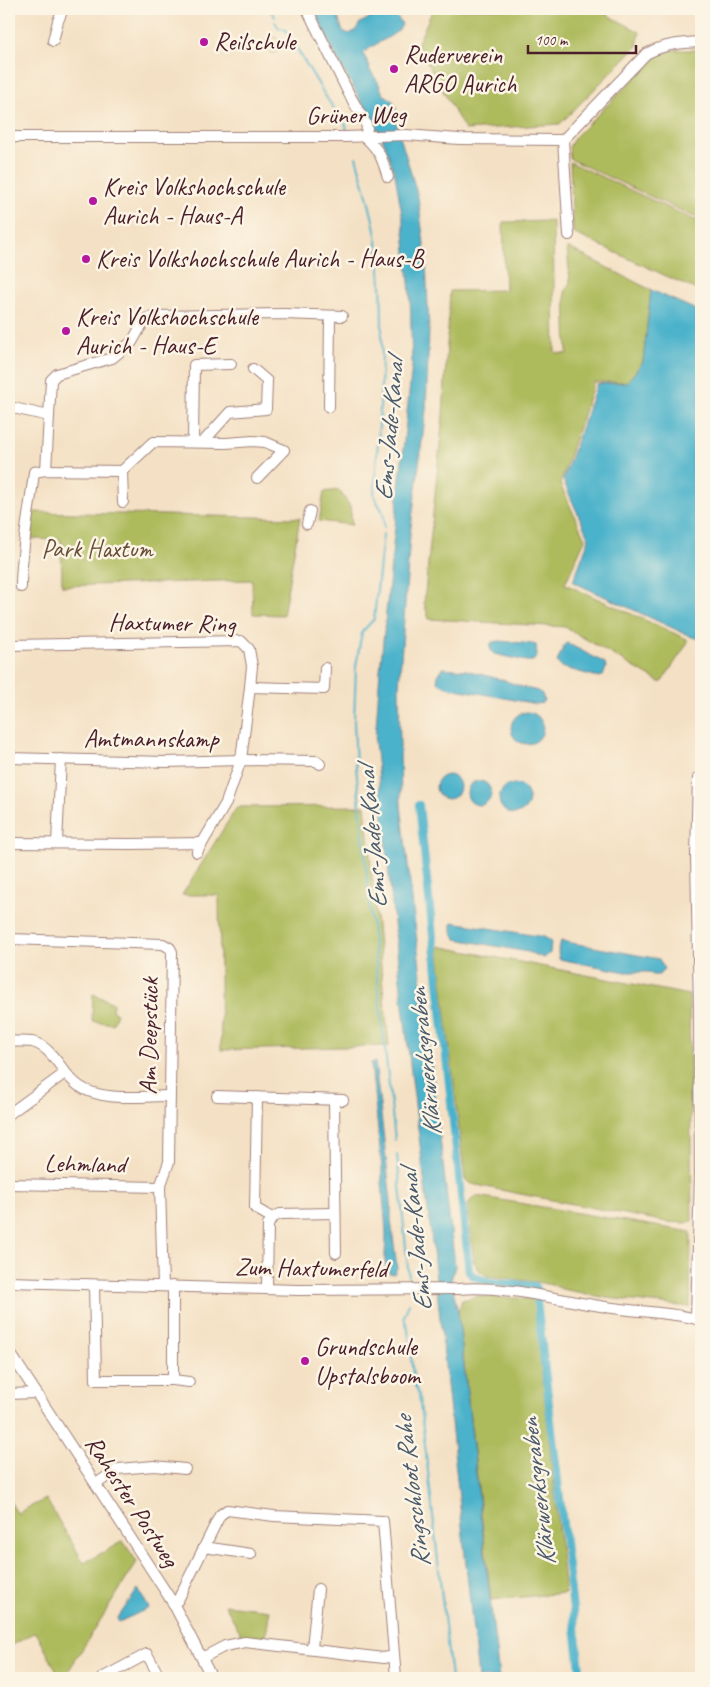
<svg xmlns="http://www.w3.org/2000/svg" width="710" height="1687" font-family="Caveat,sans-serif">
	<rect width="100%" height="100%" fill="#fcf5e5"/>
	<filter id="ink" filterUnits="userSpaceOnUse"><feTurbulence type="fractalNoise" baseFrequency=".02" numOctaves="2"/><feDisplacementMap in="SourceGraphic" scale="10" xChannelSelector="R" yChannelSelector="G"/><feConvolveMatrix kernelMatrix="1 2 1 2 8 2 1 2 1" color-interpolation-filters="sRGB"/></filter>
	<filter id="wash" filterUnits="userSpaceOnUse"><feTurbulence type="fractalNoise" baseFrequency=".0096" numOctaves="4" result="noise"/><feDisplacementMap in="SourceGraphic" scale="20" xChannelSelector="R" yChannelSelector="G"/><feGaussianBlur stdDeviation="1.12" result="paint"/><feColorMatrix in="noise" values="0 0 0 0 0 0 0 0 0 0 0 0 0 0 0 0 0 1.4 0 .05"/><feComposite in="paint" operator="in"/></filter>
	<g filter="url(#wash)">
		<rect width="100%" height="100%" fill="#f4e1c5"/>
		<!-- green -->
		<g fill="#aebb5d" stroke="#7c6d44">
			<path d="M433,9H596L640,32L637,46L560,124L465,130L417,45Z"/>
			<path d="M675,50H701V220L570,159L569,147L575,137L658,55Z"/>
			<path d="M570,162L701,223V292L573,233Z"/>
			<path d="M553,221L555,353L567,354L565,292L570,282L567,247L651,290L643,362L627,382H594L560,484L585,539L565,584L687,639V644L661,683L565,627L429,619L424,603L443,415L450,291L505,290L503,222Z"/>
			<path d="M339,490L350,506L352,525L319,521L324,492Z"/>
			<path d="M32,512L300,518L283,615L253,614L252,580L62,586L61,540L32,539Z"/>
			<path d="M365,806L389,1046L221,1050L219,895H182L237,807Z"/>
			<path d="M438,946L689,995L692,1221L685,1223L667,1222L510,1192L472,1184L465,1180Z"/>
			<path d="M93,994L113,1003L112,1011L117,1013L113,1024L92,1021Z"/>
			<path d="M477,1196L691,1232L690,1307L606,1298L562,1289L553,1285L536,1282L487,1276L479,1270L474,1262L468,1213C467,1204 469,1200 477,1196Z"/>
			<path d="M478,1296L533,1299L535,1304L565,1593L491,1600L458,1312L462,1300Z"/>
			<path d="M46,1499L84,1563L123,1541L137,1562L64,1678H60L36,1632L9,1647V1500L17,1513Z"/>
			<path d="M225,1605L270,1610L265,1641L244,1639Z"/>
		</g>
		<!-- sand -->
		<circle fill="#eeda9e" stroke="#9c7c64" cx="273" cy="45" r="8"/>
		<!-- water -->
		<g fill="#4cb2cb" stroke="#4b687b">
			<path d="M314,9H335L343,31L349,34L355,31L360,23L384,10C393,13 397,16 402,24C399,36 372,43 363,54L370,66L369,69L378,82L383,94L391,99L396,107L395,119L418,197L426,260L429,330L426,410L410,535L399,687L401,805L455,1266L451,1280L458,1312L499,1678H478L433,1251L402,998L375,742L380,670L412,365L410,292L403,220L395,174L384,142L335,55Z"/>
			<path d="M651,290L701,312V639L692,637L573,582L589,539L563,480L597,384L627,382L643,362Z"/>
			<path d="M499,641C508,642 531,643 536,645L537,656L533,661H526L494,654C490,650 489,647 492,642Z"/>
			<path d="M567,643L605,663L606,668L603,676L598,677L561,667L557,662L564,645Z"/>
			<path d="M443,668L466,670L503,680L525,688L538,691L542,694L544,700L542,703L536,704L446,687L437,682L438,675Z"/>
			<circle cx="527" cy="728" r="16"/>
			<circle cx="448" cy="787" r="12"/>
			<circle cx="479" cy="793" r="12"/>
			<circle cx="514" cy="799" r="15"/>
			<path d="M452,922L544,937L551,941L550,953L544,958L528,952L456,939L452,932Z"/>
			<path d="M561,941L659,959L664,969L659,975H653L648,972H626L559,959L558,952Z"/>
			<path d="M375,1062L391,1202V1220L397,1268L394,1274L389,1273C382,1263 386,1250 386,1238C386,1215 381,1191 382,1168L371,1063Z"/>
			<path d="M138,1589L149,1608L119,1622L117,1619Z"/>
		</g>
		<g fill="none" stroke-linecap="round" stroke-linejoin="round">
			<!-- stream -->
			<g stroke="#4cb2cb" stroke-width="2">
				<path d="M269,9L275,17"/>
				<path d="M275,22L279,28L285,29L328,100L346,125L347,132"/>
				<path d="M356,157C364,185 373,213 377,242C382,277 382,311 382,345C382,395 378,445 374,495C380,511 385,507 384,527"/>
				<path d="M383,534L374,619L362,632L360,643L356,666L354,722L356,767L379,995L395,1140"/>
				<path d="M397,1155L409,1279"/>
				<path d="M409,1303L404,1317L408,1330L414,1384L419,1396C431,1490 440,1584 451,1678"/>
			</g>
			<!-- canal -->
			<g stroke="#4cb2cb" stroke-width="8">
				<path d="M419,805L469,1271C476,1285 519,1284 535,1286L536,1289"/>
				<path d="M537,1301L581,1678"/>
			</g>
		</g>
	</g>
	<g filter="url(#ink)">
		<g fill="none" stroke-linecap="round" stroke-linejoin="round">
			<defs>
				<g id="minor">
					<path d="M307,9L349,94L366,124L367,128L365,137"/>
					<path d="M53,41L58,21L63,9"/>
					<path d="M365,137C380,151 382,158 388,177"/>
					<path d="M9,139L16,137H345L406,135L459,139L563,140L646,54C664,44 681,43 701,42"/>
					<path d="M563,140L569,235"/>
					<path d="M9,407L49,416"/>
					<path d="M329,407L330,317"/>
					<path d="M193,442L194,365L231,364"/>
					<path d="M203,442L230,412L266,409L267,381L253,369"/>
					<path d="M46,470L51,380L57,374L112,358L132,342L145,319L157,316L283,314L342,316"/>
					<path d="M122,471L123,502"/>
					<path d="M307,524L310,511"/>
					<path d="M21,587C21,548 30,510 34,472L46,470L122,471L153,442L226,443L253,441L265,442L284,450L257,478"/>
					<path d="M9,645L241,641L249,649L252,666L250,687L241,760L226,803L197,852"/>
					<path d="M250,687L324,689L325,668"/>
					<path d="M9,758L166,762L241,760L317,761L320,764"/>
					<path d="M9,843L131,844L202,843"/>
					<path d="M57,843L61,759"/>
					<path d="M9,939L163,944L170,948L172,952L169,1162L160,1187L163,1286"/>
					<path d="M9,1041C16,1042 25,1041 32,1042C54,1047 61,1074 79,1086C101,1102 143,1096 169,1096"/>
					<path d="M217,1096L343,1100"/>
					<path d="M257,1097L255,1208L272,1218"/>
					<path d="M334,1100L336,1253"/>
					<path d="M9,1114L65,1073"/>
					<path d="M9,1184L160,1187"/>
					<path d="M9,1282L298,1290L458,1289C508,1285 557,1300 606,1307C637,1312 671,1312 701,1320"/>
					<path d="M94,1285L96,1380H173V1286"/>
					<path d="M267,1289L268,1225L272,1218L280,1214L335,1213"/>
					<path d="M696,1319L700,1175L699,1008L696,856L698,778"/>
					<path d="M9,1351L173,1603L212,1678"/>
					<path d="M173,1380L189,1382"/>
					<path d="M9,1394L36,1393"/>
					<path d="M96,1484L118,1469L154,1466L185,1469"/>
					<path d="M204,1547L251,1554"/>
					<path d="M173,1603L178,1600L220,1515L227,1510L274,1516L383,1521L396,1678"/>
					<path d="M312,1648L318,1589"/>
					<path d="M202,1658L225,1646L245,1642L384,1658L394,1656"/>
					<path d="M102,1678L147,1654L160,1678"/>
				</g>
			</defs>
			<!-- minor casing -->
			<use href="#minor" stroke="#9f8078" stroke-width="12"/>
			<!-- minor -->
			<use href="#minor" stroke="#fff" stroke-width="10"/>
		</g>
	</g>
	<!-- markers -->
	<g fill="#b5179e" stroke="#fcf5e5" stroke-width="2">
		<circle cx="204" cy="42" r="5"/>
		<circle cx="394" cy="69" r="5"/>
		<circle cx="93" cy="201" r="5"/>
		<circle cx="86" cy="259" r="5"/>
		<circle cx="66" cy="331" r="5"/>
		<circle cx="305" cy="1361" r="5"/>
	</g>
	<g text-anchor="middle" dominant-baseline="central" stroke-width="5" stroke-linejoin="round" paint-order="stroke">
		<!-- poi labels -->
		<g font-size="25" fill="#4a1f2b" stroke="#fcf5e5" text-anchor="start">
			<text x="214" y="42">Reilschule</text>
			<text x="404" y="55">Ruderverein<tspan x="404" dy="29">ARGO Aurich</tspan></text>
			<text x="103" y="187">Kreis Volkshochschule<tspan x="103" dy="29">Aurich - Haus-A</tspan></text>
			<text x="96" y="259">Kreis Volkshochschule Aurich - Haus-B</text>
			<text x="76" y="317">Kreis Volkshochschule<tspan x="76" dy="29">Aurich - Haus-E</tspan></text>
			<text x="315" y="1347">Grundschule<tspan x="315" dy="29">Upstalsboom</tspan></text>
		</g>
		<!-- street labels -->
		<g font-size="25" fill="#4a1f2b" stroke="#fcf5e5">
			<text transform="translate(356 115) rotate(-1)">Grüner Weg</text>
			<text transform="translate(172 623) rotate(1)">Haxtumer Ring</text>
			<text x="151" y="739">Amtmannskamp</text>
			<text transform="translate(149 1036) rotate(-89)">Am Deepstück</text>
			<text transform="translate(85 1164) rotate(1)">Lehmland</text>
			<text transform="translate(311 1268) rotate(1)">Zum Haxtumerfeld</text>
			<text transform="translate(132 1501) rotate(57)">Rahester Postweg</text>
		</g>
		<!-- park labels -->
		<g font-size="25" fill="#684e3a" stroke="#fcf5e5">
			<text x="97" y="549">Park Haxtum</text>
		</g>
		<!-- water labels -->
		<g font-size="26" font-style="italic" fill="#4b5a6b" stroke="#fcf5e5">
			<text transform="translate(389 430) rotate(-85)">Ems-Jade-Kanal</text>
			<text transform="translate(372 838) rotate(-95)">Ems-Jade-Kanal</text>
			<text transform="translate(425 1062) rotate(-96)">Klärwerksgraben</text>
			<text transform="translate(416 1241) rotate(-96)">Ems-Jade-Kanal</text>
			<text transform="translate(412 1492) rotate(-97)">Ringschloot Rahe</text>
			<text transform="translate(538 1492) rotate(-97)">Klärwerksgraben</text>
		</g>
	</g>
	<!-- margin -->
	<rect width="710" height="1687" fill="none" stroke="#fcf5e5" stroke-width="30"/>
	<!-- scale -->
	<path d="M528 45v8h108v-8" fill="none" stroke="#4a1f2b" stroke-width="2.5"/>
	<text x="535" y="45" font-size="15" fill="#4a1f2b" stroke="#fcf5e5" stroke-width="4" paint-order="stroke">100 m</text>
</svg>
